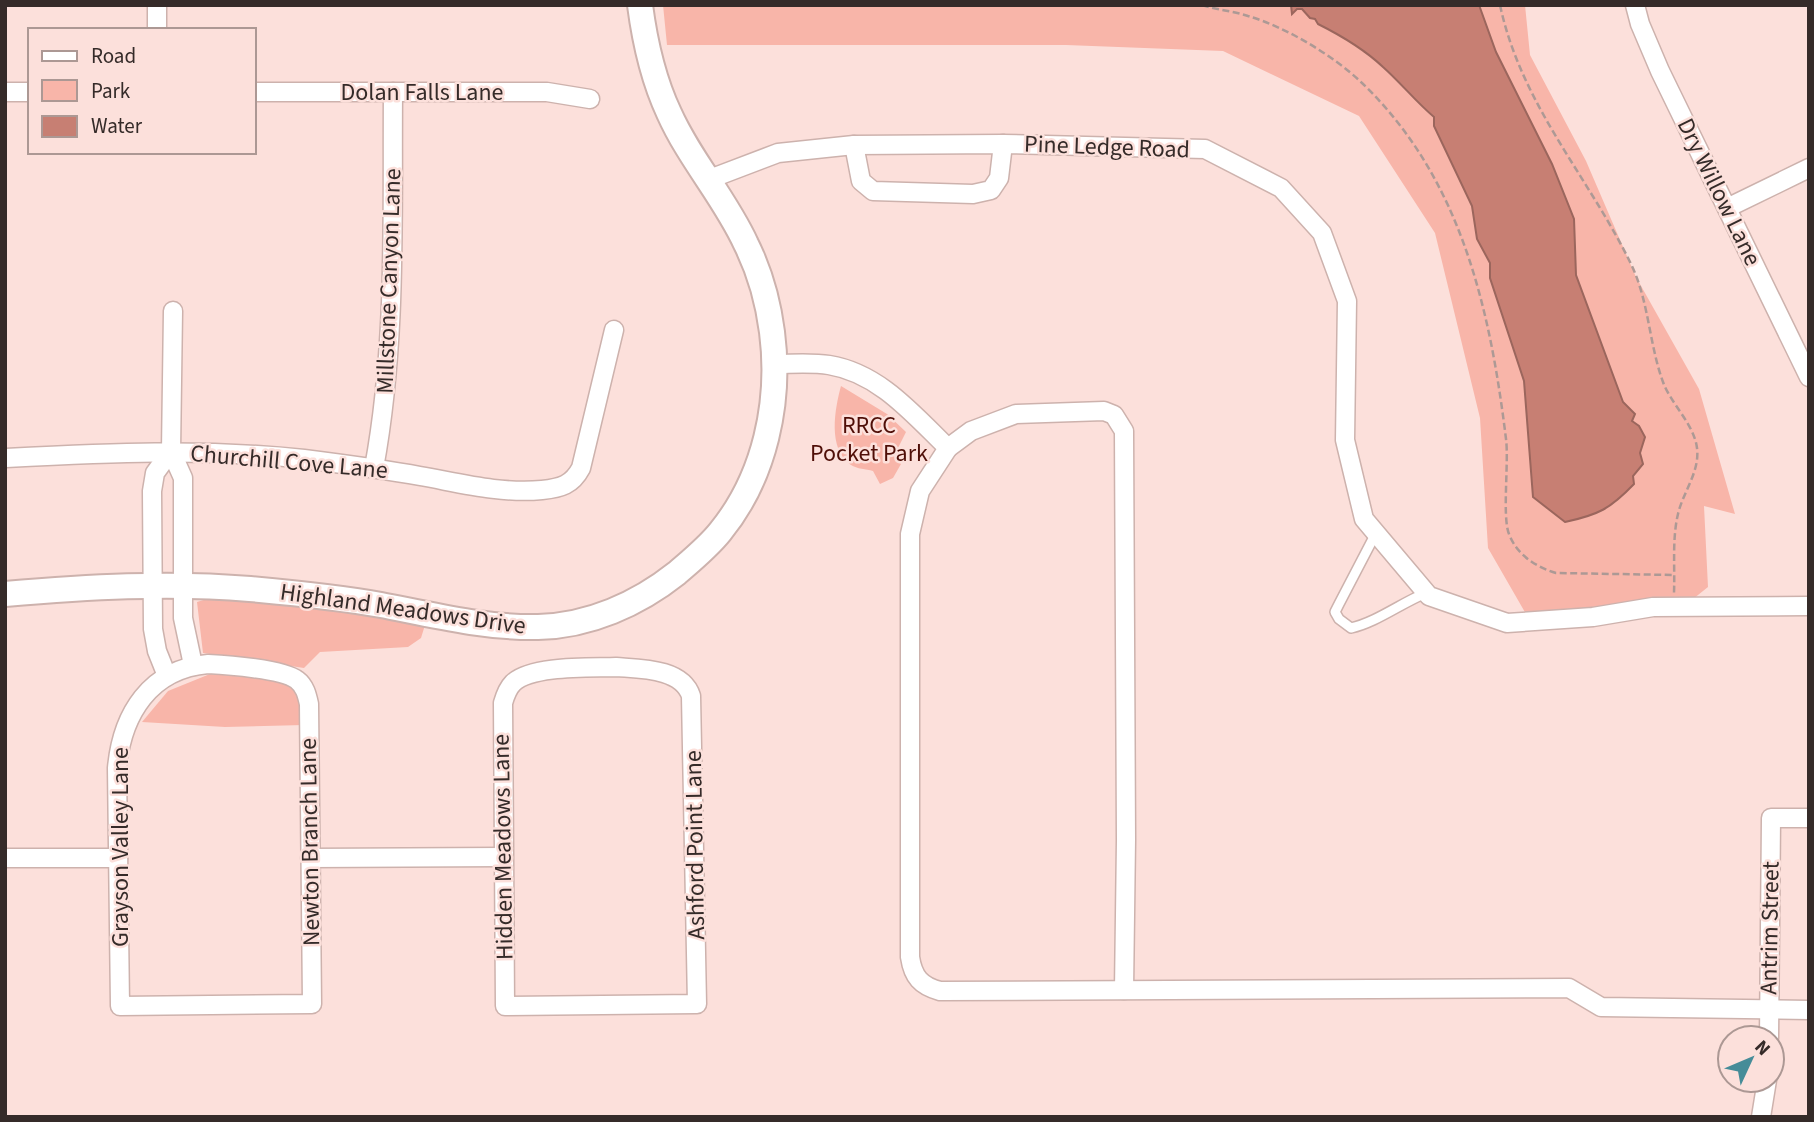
<svg xmlns="http://www.w3.org/2000/svg" width="1814" height="1122" font-family="'Source Sans 3',sans-serif">
	<rect width="100%" height="100%" fill="#fce0db"/>
	<!-- green -->
	<g fill="#f8b5a9">
		<path d="M663,5H1525L1530,55L1586,161L1636,277L1699,389L1735,514L1704,506L1708,587L1683,607L1530,621L1488,548L1480,418L1435,233L1359,116L1223,51L1066,45H667Z"/>
		<path d="M841,386L887,414L906,432L894,456L901,464L893,478L880,484L873,471C866,469 857,469 851,465C827,449 835,408 841,386Z"/>
		<path d="M210,598C282,602 353,612 425,625L421,638L408,647L320,652L304,668L203,653L197,602Z"/>
		<path d="M210,674L287,680L301,692L304,725L225,727L142,722L168,691Z"/>
	</g>
	<!-- water -->
	<path fill="#c77f73" stroke="#9b665d" stroke-width="2" d="M1291,5H1479L1496,52L1552,164L1574,219L1576,275L1623,402L1635,414L1632,421L1639,426L1645,437L1640,453L1643,464L1633,476L1634,484C1610,509 1598,515 1565,522L1533,497L1524,381L1490,278V263L1477,239L1472,206L1434,126V117C1416,102 1401,83 1383,67C1364,49 1342,36 1318,24L1315,19L1310,18L1302,9H1297L1292,14Z"/>
	<g fill="none" stroke-linecap="round" stroke-linejoin="round">
		<defs>
			<path id="lane" d="M1376,533L1339,604L1335,612L1339,619L1351,628C1377,622 1401,603 1426,593"/>
			<g id="street">
				<path d="M1635,5L1640,24L1660,71L1809,377"/>
				<path d="M157,30V5"/>
				<path d="M5,92H30"/>
				<path d="M254,92H547L590,99"/>
				<path d="M854,145L861,181L873,191L973,194L991,190L999,178L1003,144"/>
				<path d="M707,180L778,153L854,145L1003,144L1205,149L1281,188L1322,233L1347,301L1345,440L1364,519L1429,596L1507,623L1593,617L1653,607L1809,606"/>
				<path d="M1727,208L1809,168"/>
				<path d="M173,311L171,451L183,478V618L193,665"/>
				<path d="M773,364C791,364 811,362 829,365C879,373 913,414 948,448L920,491L910,534V957C913,977 921,986 940,991L1569,988L1601,1007L1809,1010"/>
				<path d="M948,448L971,431L1016,414L1104,411L1114,415L1124,431L1126,840L1124,990"/>
				<path d="M5,458C105,453 204,448 304,459C343,464 382,469 420,476C460,483 501,494 542,490C561,488 572,485 581,468L614,330"/>
				<path d="M374,468C397,343 392,219 393,92"/>
				<path d="M208,664C227,665 283,669 297,680C305,686 307,695 309,704L312,1004L120,1006L117,768C122,714 150,669 208,664Z"/>
				<path d="M616,667C640,669 682,668 691,696L697,1004L505,1006L503,703C505,696 508,688 513,683C532,665 591,668 616,667Z"/>
				<path d="M167,676L157,651L153,629L152,491L155,473L171,451"/>
				<path d="M5,858H118"/>
				<path d="M310,858L503,857"/>
				<path d="M1769,1038L1771,818H1809"/>
				<path d="M1761,1117L1767,1080"/>
			</g>
			<path id="secondary" d="M5,594C86,587 169,582 250,589C294,593 338,597 381,605C432,615 485,628 538,627C589,626 638,604 677,573C692,560 708,547 720,532C765,477 781,402 772,332C768,301 760,272 746,244C725,198 690,160 669,113C653,79 645,43 640,5"/>
		</defs>
		<!-- lane casing -->
		<use href="#lane" stroke="#cdb2ad" stroke-width="12"/>
		<!-- street casing -->
		<use href="#street" stroke="#cdb2ad" stroke-width="21"/>
		<!-- secondary casing -->
		<use href="#secondary" stroke="#cdb2ad" stroke-width="28"/>
		<!-- path -->
		<g stroke="#ad9995" stroke-width="2.5" stroke-dasharray="7 3.5" stroke-linecap="butt">
			<path d="M1202,5C1217,10 1233,11 1248,16C1286,27 1334,56 1362,83C1461,178 1490,308 1506,439C1509,462 1502,517 1509,534C1517,555 1536,567 1556,573L1675,575"/>
			<path d="M1500,5C1521,104 1588,176 1631,264C1649,301 1649,344 1663,382C1671,404 1694,424 1697,448C1700,472 1683,492 1678,514C1672,539 1675,567 1674,593"/>
		</g>
		<!-- lane -->
		<use href="#lane" stroke="#fff" stroke-width="9"/>
		<!-- street -->
		<use href="#street" stroke="#fff" stroke-width="18"/>
		<!-- secondary -->
		<use href="#secondary" stroke="#fff" stroke-width="24"/>
	</g>
	<g text-anchor="middle" dominant-baseline="central" stroke-width="5" stroke-linejoin="round" paint-order="stroke">
		<!-- street labels -->
		<g font-size="24" fill="#352b29" stroke="#fce0db">
			<text x="422" y="92">Dolan Falls Lane</text>
			<text transform="translate(1107 147) rotate(2)">Pine Ledge Road</text>
			<text transform="translate(1719 192) rotate(64)">Dry Willow Lane</text>
			<text transform="translate(389 281) rotate(-88)">Millstone Canyon Lane</text>
			<text transform="translate(289 462) rotate(5)">Churchill Cove Lane</text>
			<text transform="translate(403 609) rotate(8)">Highland Meadows Drive</text>
			<text transform="translate(310 842) rotate(-91)">Newton Branch Lane</text>
			<text transform="translate(695 845) rotate(-91)">Ashford Point Lane</text>
			<text transform="translate(120 847) rotate(-90)">Grayson Valley Lane</text>
			<text transform="translate(503 847) rotate(-91)">Hidden Meadows Lane</text>
			<text transform="translate(1770 928) rotate(-89)">Antrim Street</text>
		</g>
		<!-- park labels -->
		<g font-size="24" fill="#4f0e07" stroke="#fce0db">
			<text x="869" y="425">RRCC<tspan x="869" dy="28">Pocket Park</tspan></text>
		</g>
	</g>
	<!-- border -->
	<rect width="1814" height="1122" fill="none" stroke="#352b29" stroke-width="14"/>
	<!-- legend -->
	<rect x="28" y="28" width="228" height="126" fill="#fce0db" stroke="#ac9894" stroke-width="2"/>
	<rect x="42" y="51" width="35" height="10" fill="#ffffff" stroke="#ac9894" stroke-width="2"/>
	<text x="91" y="63" font-size="21" fill="#352b29">Road</text>
	<rect x="42" y="80" width="35" height="21" fill="#f8b5a9" stroke="#ac9894" stroke-width="2"/>
	<text x="91" y="98" font-size="21" fill="#352b29">Park</text>
	<rect x="42" y="116" width="35" height="21" fill="#c77f73" stroke="#ac9894" stroke-width="2"/>
	<text x="91" y="133" font-size="21" fill="#352b29">Water</text>
	<!-- north arrow -->
	<g transform="translate(1751 1059) rotate(46)"><circle r="33" fill="#fce0db" stroke="#ac9894" stroke-width="2"/>
	<path d="M0-5L12 26L0 18L-12 26Z" fill="#468c98"/>
	<text y="-10" font-size="19" font-weight="bold" text-anchor="middle" fill="#352b29">N</text>
	</g>
</svg>
